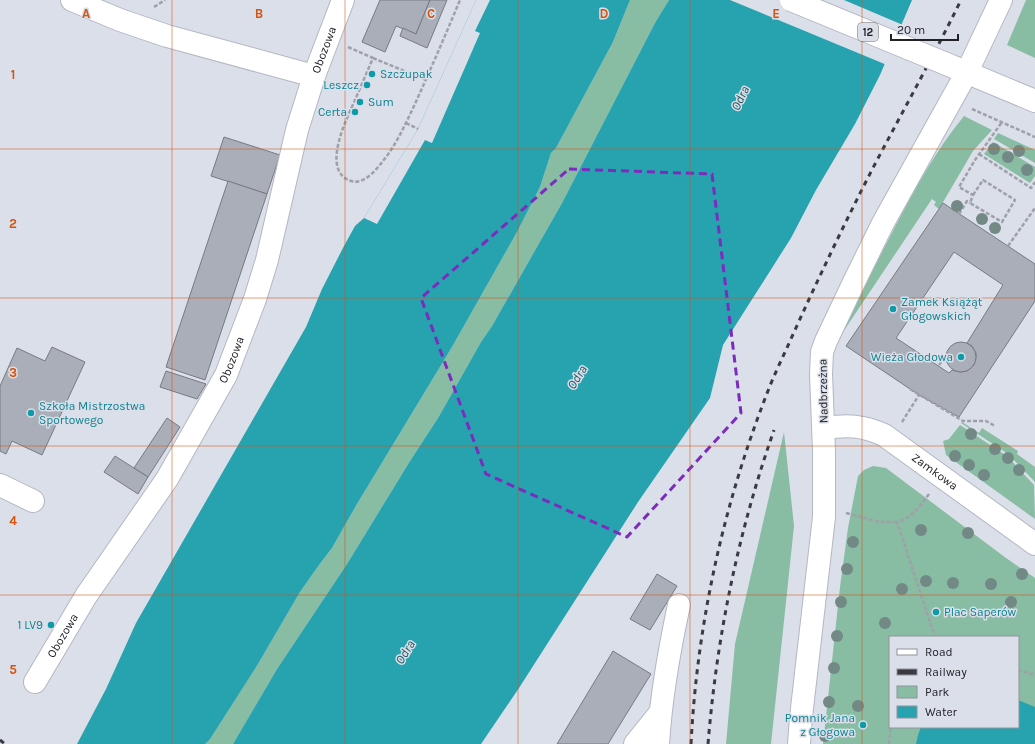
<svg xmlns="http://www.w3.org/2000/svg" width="1035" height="744" font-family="Karla,sans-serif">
	<rect width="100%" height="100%" fill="#dbdfea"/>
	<!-- green -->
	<g fill="#88bca3" fill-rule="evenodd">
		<path d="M630,0H669L656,21L562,203L492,326L481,342L438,418L410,461L347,564L277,669L233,744H205L211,737L258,664L300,592L319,565L332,548L357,504L452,347L517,232L540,187L551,153L556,148L613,42Z"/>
		<path d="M1026,0H1035V58L1007,45Z"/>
		<path d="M964,116L992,130L973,151L939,209L934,205L936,202L932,199L841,335C858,298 877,262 896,225C916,187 936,150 964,116Z"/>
		<path d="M998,133L1035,150V163L994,139Z"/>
		<path d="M993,142L1035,167V176L1030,183L984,154Z"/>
		<path d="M962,422L979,433L982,428L1018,451L1017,454L1035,467V482L1008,454L961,423Z"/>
		<path d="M960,425L1007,456L1034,485L1035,519L946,455L943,441L949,439Z"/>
		<path d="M784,432L794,526L771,744H726L735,644Z"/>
		<path d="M873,466L886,468L1006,558L1035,578V744H823L840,587L848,528L858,476L864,470ZM890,637H1018V727H890Z"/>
	</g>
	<!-- water -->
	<g fill="#27a2af">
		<path d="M476,0H630L613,42L556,148L551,153L540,187L517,232L452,347L357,504L332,548L319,565L300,592L258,664L210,739L205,744H77L106,689L136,623L306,327L322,289L344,246L355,226L364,218L418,129Z"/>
		<path d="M669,0H912L880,75L855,124L816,190L791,238L723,345L710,398L638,502L519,688L481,744H233L277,669L347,564L410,461L438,418L481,342L492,326L562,203L656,21Z"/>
		<path d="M1018,700L1035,707V744H916L918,735L921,727H1018Z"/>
	</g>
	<!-- pier -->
	<g fill="#dbdfea">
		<path d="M476,0H490L475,31L480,33L432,143L425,140L377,224L364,218L418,129Z"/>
		<path d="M730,0H844L903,25L887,65Z"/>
	</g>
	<!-- building -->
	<g fill="#aaaeb8" stroke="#777a84" fill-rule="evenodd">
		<path d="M380,0H430L416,34L396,26L385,52L362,42Z"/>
		<path d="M430,0H447L427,48L400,36L403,28L416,34Z"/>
		<path d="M224,137L280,155L267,194L211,176Z"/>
		<path d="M228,181L267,194L205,380L166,367Z"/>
		<path d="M943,203L1035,264V301L959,417L919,395L846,346ZM954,252L1003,285L967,343L972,346L976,353V358L974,365L967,371L960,372L952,370L949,373L896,338Z"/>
		<circle cx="961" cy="357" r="15"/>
		<path d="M52,347L85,362L42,455L12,441L6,454L0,451V386L17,348L45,361Z"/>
		<path d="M166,371L206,384L197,399L160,387Z"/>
		<path d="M167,418L180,427L148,477L134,468Z"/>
		<path d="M115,456L148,477L138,494L104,472Z"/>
		<path d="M657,574L677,586L650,630L630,619Z"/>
		<path d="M613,651L651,674L608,744H557Z"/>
	</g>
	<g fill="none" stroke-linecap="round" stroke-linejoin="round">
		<defs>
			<g id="minor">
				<path d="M72,0L120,20L167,36L314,76"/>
				<path id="s1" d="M824,428C848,425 862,425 884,435L1035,544"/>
				<path d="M0,485L33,501"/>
				<path id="s2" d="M35,682L86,596L167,479L226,375L255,299L267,260L297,130L314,76L343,0"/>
				<path d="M635,744L660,713"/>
				<path d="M658,744C661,697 669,651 679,605"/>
				<path d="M799,744L801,717L824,517V451L821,374L822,352L826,341L854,282L883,223L967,72L1001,0"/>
			</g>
			<path id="major" d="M944,63L1035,101"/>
		</defs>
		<!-- minor casing -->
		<use href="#minor" stroke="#b3b7c2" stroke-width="24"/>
		<!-- major casing -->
		<use href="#major" stroke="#b3b7c2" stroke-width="24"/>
		<!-- path -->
		<g stroke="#9ea1a9" stroke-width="2.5" stroke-dasharray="4 2" stroke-linecap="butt">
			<path d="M154,7L165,0"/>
			<path d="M348,47L373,58C367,72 361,86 355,100C347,118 320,171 351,181C364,185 376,170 383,161C396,145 405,125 414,106C430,71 445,36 460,0"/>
			<path d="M373,58L426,80"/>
			<path d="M972,109L1035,137"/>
			<path d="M406,123L418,129"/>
			<path d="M979,154L1031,188L1035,182"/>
			<path d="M973,195L983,180L1015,200L1002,222L970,203L973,195L959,187L975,160L1002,122"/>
			<path d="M959,214L967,201L970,203"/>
			<path d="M1008,246L1035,208"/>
			<path d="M939,365L942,361"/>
			<path d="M910,389L963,421H986L995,426"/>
			<path d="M902,422L919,395"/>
			<path d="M929,494C920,506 912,518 897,522L935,637"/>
			<path d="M846,513L879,522H897"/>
			<path d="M1018,670L1035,675"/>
			<path d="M889,744L891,727"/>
		</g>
		<!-- minor -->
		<use href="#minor" stroke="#fff" stroke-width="22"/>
		<!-- major -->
		<use href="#major" stroke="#fff" stroke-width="22"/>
		<!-- rail -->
		<g stroke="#3a3b40" stroke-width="3" stroke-dasharray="5 5" stroke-linecap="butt">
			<path d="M0,740L5,744"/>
			<path d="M691,744C697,625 723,507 766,396C773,377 782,359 790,341C817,281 845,222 875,164C904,109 934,55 961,0"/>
			<path d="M708,744C717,635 738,533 774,430"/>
		</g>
		<defs>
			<path id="major-bridge" d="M791,0L944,63"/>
		</defs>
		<!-- major-bridge casing -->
		<use href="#major-bridge" stroke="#b3b7c2" stroke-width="24" stroke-linecap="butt"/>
		<!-- major-bridge -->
		<use href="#major-bridge" stroke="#fff" stroke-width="22"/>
	</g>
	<!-- trees -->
	<g fill="#728985">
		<circle cx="994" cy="149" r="6"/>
		<circle cx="1019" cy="151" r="6"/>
		<circle cx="1008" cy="157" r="6"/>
		<circle cx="1027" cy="170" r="6"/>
		<circle cx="957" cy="206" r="6"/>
		<circle cx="982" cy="219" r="6"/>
		<circle cx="995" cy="228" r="6"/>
		<circle cx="971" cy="434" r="6"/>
		<circle cx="995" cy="449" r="6"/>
		<circle cx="955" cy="456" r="6"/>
		<circle cx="1008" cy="458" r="6"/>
		<circle cx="969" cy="465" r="6"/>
		<circle cx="1019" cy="470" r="6"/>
		<circle cx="984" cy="475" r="6"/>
		<circle cx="921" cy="530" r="6"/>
		<circle cx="968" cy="533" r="6"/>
		<circle cx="853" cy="542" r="6"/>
		<circle cx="847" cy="569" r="6"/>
		<circle cx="1022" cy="574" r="6"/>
		<circle cx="926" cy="581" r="6"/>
		<circle cx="953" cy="583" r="6"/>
		<circle cx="991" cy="584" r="6"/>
		<circle cx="902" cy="589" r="6"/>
		<circle cx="841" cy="602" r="6"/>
		<circle cx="1011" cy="602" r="6"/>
		<circle cx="885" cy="623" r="6"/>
		<circle cx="837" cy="636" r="6"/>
		<circle cx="834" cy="668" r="6"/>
		<circle cx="829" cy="702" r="6"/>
		<circle cx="858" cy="706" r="6"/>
		<circle cx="825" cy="736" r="6"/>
	</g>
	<!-- marked area -->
	<path fill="none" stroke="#7b2cbf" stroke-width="3" stroke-dasharray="8 5" stroke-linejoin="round" d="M569,169L712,174L741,413L627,537L486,474L421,298Z"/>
	<!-- grid -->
	<path fill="none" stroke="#d4540f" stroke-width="1" stroke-opacity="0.55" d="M172,0V744M345,0V744M518,0V744M690,0V744M862,0V744M0,149H1035M0,298H1035M0,446H1035M0,595H1035"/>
	<!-- markers -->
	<g fill="#0f9aa8" stroke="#dbdfea" stroke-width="1.5">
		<circle cx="372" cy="74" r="4"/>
		<circle cx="367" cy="85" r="4"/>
		<circle cx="360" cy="102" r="4"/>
		<circle cx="355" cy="112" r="4"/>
		<circle cx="893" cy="309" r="4"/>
		<circle cx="961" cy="357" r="4"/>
		<circle cx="31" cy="413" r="4"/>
		<circle cx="936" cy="612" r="4"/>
		<circle cx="51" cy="625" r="4"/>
		<circle cx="863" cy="725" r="4"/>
	</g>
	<g text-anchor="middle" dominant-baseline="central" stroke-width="3" stroke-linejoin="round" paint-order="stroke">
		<!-- shield labels -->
		<rect fill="#dbdfea" stroke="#595b61" stroke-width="1" x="858" y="23" width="20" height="18" rx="3"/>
		<g font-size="11" font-weight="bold" fill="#212226">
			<text x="868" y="32">12</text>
		</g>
		<!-- street labels -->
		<g font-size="12" fill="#212226" stroke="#dbdfea">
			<text stroke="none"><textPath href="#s2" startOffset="702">Obozowa</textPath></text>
			<text stroke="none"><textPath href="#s2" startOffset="378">Obozowa</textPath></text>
			<text transform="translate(823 391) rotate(-91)">Nadbrzeżna</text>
			<text stroke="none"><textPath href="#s1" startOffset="124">Zamkowa</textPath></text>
			<text stroke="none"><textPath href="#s2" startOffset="54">Obozowa</textPath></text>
		</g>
		<!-- culture labels -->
		<g font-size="12" fill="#0d838f" stroke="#dbdfea" text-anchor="start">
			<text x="380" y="74">Szczupak</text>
			<text x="359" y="85" text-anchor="end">Leszcz</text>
			<text x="368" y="102">Sum</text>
			<text x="347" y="112" text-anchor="end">Certa</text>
			<text x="901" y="302">Zamek Książąt<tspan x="901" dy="14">Głogowskich</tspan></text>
			<text x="953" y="357" text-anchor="end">Wieża Głodowa</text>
			<text x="39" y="406">Szkoła Mistrzostwa<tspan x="39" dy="14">Sportowego</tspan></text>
			<text x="944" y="612">Plac Saperów</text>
			<text x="43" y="625" text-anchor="end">1 LV9</text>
			<text x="855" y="718" text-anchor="end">Pomnik Jana<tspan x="855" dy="14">z Głogowa</tspan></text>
		</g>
		<!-- water labels -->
		<g font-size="13" font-style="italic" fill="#26575d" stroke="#dbdfea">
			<text transform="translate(740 98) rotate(-64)">Odra</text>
			<text transform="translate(577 377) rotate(-58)">Odra</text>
			<text transform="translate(405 652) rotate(-58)">Odra</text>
		</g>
	</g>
	<g font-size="13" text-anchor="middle" font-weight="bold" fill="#d4540f" stroke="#dbdfea" stroke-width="3" stroke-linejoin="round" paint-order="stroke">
		<text x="86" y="18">A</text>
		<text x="259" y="18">B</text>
		<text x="431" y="18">C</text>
		<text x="604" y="18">D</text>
		<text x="776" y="18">E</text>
		<text x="13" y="79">1</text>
		<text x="13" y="228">2</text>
		<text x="13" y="377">3</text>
		<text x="13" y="525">4</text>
		<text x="13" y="674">5</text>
	</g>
	<!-- legend -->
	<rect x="889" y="636" width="130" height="92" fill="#dbdfea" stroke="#91939c"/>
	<rect x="897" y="649" width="20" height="6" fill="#ffffff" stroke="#91939c"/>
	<text x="925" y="656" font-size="12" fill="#212226">Road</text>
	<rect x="897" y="669" width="20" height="6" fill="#3a3b40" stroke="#91939c"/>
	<text x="925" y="676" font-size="12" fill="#212226">Railway</text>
	<rect x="897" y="686" width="20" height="12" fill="#88bca3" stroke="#91939c"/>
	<text x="925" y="696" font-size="12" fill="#212226">Park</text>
	<rect x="897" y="706" width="20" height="12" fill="#27a2af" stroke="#91939c"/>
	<text x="925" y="716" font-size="12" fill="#212226">Water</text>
	<!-- scale -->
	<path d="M891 34v6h67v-6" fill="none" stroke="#212226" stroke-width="2"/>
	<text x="897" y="34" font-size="12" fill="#212226" stroke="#dbdfea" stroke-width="3" paint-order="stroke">20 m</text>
</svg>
